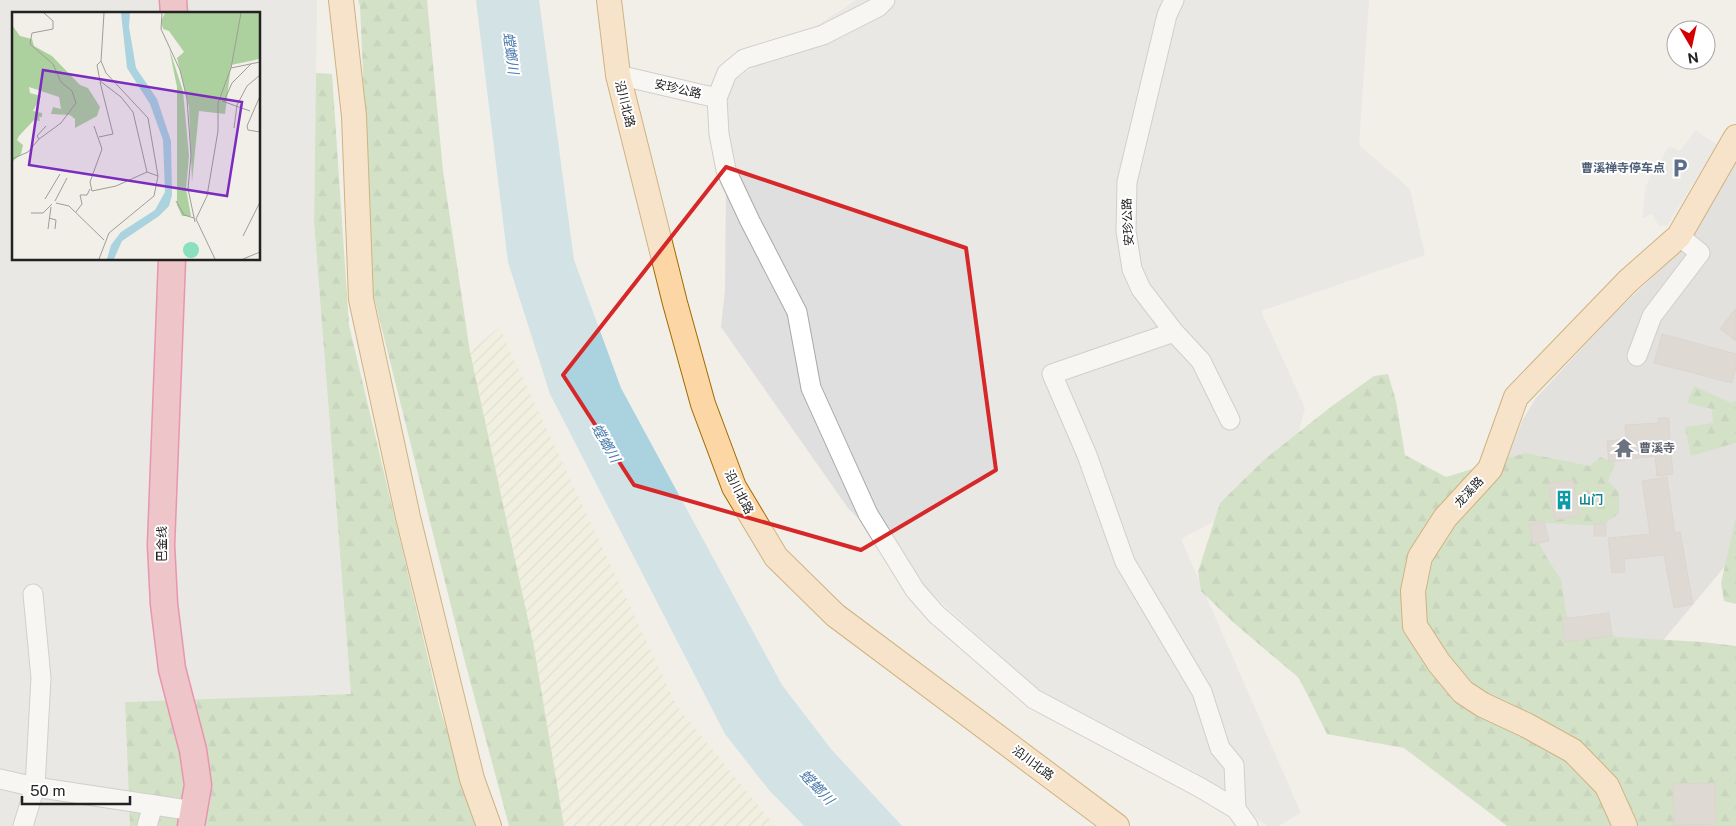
<svg xmlns="http://www.w3.org/2000/svg" width="1736" height="826" font-family="'Public Sans','Noto Sans SC',sans-serif">
	<defs>
		<pattern id="farmland-furrows" width="10" height="10" patternUnits="userSpaceOnUse" patternTransform="scale(1.25)"><rect width="10" height="10" fill="#eef0d5"/><path d="M-1 1l2-2M0 10L10 0M9 11l2-2" fill="none" stroke="#ccceb7"/></pattern>
		<pattern id="forest-firs" width="22" height="20" patternUnits="userSpaceOnUse" patternTransform="scale(1.25)"><rect width="22" height="20" fill="#add19e"/><path d="M5 1l3.5 6h-7zM16 11l3.5 6h-7z" fill="#95b388"/></pattern>
	</defs>
	<rect width="100%" height="100%" fill="#f2efe9"/>
	<!-- residential -->
	<g fill="#e0dfdf" fill-rule="evenodd">
		<path d="M0,0H317L314,222L351,695L125,702L130,826H0ZM14,14H259V259H14Z"/>
		<path d="M856,0H1369L1359,145L1410,189L1425,255L1261,311L1305,408L1285,484L1181,539L1301,813L1278,826H1267L1195,772L1035,688L927,589L848,508L721,327L725,290L727,85Z"/>
	</g>
	<!-- religious -->
	<path fill="#d0d0d0" d="M1736,160V553L1582,738L1500,476L1523,419L1536,398L1611,317L1691,240Z"/>
	<!-- farmland -->
	<path fill="url(#farmland-furrows)" d="M499,327L677,706L775,826H564L534,647L470,352Z"/>
	<!-- forest -->
	<g fill="url(#forest-firs)">
		<path d="M358,0H427L443,171L470,352L534,647L564,826H509L464,658L373,293L360,6Z"/>
		<path d="M316,73L332,74L349,325L440,709L477,826H130L125,702L351,694L314,222Z"/>
		<path d="M1388,374L1396,401L1405,455L1446,477L1525,453L1590,466L1600,457L1615,463L1608,481L1619,492V513L1602,526L1529,522L1544,553L1561,580L1567,617L1617,637L1703,642L1736,646V826H1507L1404,748L1327,734L1299,678L1234,623L1201,591L1198,572L1220,503L1265,459L1332,406L1374,376Z"/>
		<path d="M1694,386L1731,403L1736,401V443L1691,456L1685,427L1713,423L1712,409L1687,403Z"/>
		<path d="M1736,517V604L1724,601L1721,583Z"/>
	</g>
	<!-- parking -->
	<path fill="#e2e2e2" d="M1696,130L1717,145L1667,226H1659L1652,214L1642,218L1646,185L1669,146L1680,151Z"/>
	<!-- water -->
	<path fill="#aad3df" d="M476,0H539L574,260L621,388L782,685L831,749L902,826H804L769,790L725,734L550,394L508,262Z"/>
	<!-- building -->
	<g fill="#c7bfb8" stroke="#c4b6ab">
		<path d="M1736,308V341L1720,329Z"/>
		<path d="M1662,334L1736,354V368L1732,383L1654,363Z"/>
		<path d="M1658,418H1669L1670,444L1673,474L1657,476L1655,456L1609,462L1607,441L1626,439L1625,425L1658,423Z"/>
		<path d="M1667,477L1675,533L1680,532L1693,604L1674,608L1664,555L1624,559L1625,572L1612,573L1608,538L1650,534L1642,481Z"/>
		<path d="M1573,480L1579,516L1555,520L1548,484Z"/>
		<path d="M1544,521L1549,541L1533,544L1529,524Z"/>
		<path d="M1606,523V536H1594V524Z"/>
		<path d="M1609,613L1612,636L1565,642L1562,619Z"/>
		<path d="M1715,783L1716,824L1674,825L1673,784Z"/>
	</g>
	<g fill="none" stroke-linecap="round" stroke-linejoin="round">
		<defs>
			<g id="minor">
				<path d="M1174,0L1167,15L1127,182L1126,231L1132,269L1141,289L1174,332L1201,361L1230,420"/>
				<path d="M618,75L717,98L727,73L744,59L823,35L878,7L885,0"/>
				<path d="M717,98L719,134L726,170L750,221L797,312L811,388L868,514L915,590L936,614L1034,699L1201,788L1236,809L1248,826"/>
				<path d="M1174,332L1052,374L1087,455L1125,562L1202,692L1220,748L1234,765L1236,809"/>
				<path d="M1637,356L1652,316L1700,253L1679,236"/>
				<path d="M0,779L35,787L194,811"/>
				<path d="M23,826L35,787L41,678L33,594"/>
				<path d="M147,826L153,805"/>
			</g>
			<g id="major">
				<path d="M341,0L354,116L361,299L408,517L472,779L489,826"/>
				<path d="M609,0L618,75L675,303L703,404L734,487L776,557L835,615L1117,826"/>
				<path d="M1625,826L1607,786L1573,751L1526,725L1483,705L1463,692L1439,663L1415,626L1413,591L1420,557L1445,518L1490,469L1516,397L1628,281L1679,236L1736,137"/>
			</g>
			<g id="highway">
				<path d="M173,0L174,14"/>
				<path d="M172,259L161,545L164,604L172,669L193,750L198,785L191,826"/>
			</g>
		</defs>
		<!-- minor casing -->
		<use href="#minor" stroke="#a9a9a9" stroke-width="21"/>
		<!-- major casing -->
		<use href="#major" stroke="#a06b00" stroke-width="26"/>
		<!-- highway casing -->
		<use href="#highway" stroke="#dc2a67" stroke-width="29"/>
		<!-- minor -->
		<use href="#minor" stroke="#fff" stroke-width="19"/>
		<!-- major -->
		<use href="#major" stroke="#fcd6a4" stroke-width="24"/>
		<!-- highway -->
		<use href="#highway" stroke="#e892a2" stroke-width="26"/>
	</g>
	<!-- marked area -->
	<path d="M0 0H1736V826H0ZM726,167L966,248L996,470L861,550L634,485L563,375Z" fill="#f2efe9" fill-opacity=".55" fill-rule="evenodd"/>
	<path fill="none" stroke="#d62828" stroke-width="4" stroke-linejoin="round" d="M726,167L966,248L996,470L861,550L634,485L563,375Z"/>
	<!-- icons -->
	<defs>
		<symbol id="parking-bare" viewBox="-9 -9 18 18"><path d="M-3.5-5.5H1a3.5 3.5 0 0 1 0 7H-1V5.5H-3.5ZM-1-3.4V-.6H.8a1.4 1.4 0 0 0 0-2.8Z" fill="#5c6f8a" stroke="#fff" stroke-width="2.5" paint-order="stroke"/></symbol>
		<symbol id="temple-bare" viewBox="-9 -9 18 18"><path d="M0-6L5-2H3V0L6.5 2.5H4V6H1.5V3h-3V6H-4V2.5H-6.5L-3 0V-2H-5Z" fill="#6b7280" stroke="#fff" stroke-width="2.5" paint-order="stroke"/></symbol>
		<symbol id="building-bare" viewBox="-9 -9 18 18"><path d="M-4-6H4V6H1V3H-1V6H-4ZM-2.5-4.3h1.7v1.8h-1.7ZM.8-4.3h1.7v1.8H.8ZM-2.5-1h1.7V.8h-1.7ZM.8-1h1.7V.8H.8Z" fill="#0f9aa8" stroke="#fff" stroke-width="2.5" paint-order="stroke"/></symbol>
	</defs>
	<g fill-rule="evenodd">
		<use href="#parking-bare" x="1666" y="154" width="28" height="28"/>
		<use href="#temple-bare" x="1610" y="434" width="28" height="28"/>
		<use href="#building-bare" x="1550" y="486" width="28" height="28"/>
	</g>
	<g text-anchor="middle" dominant-baseline="central" stroke-width="4" stroke-linejoin="round" paint-order="stroke">
		<!-- street labels -->
		<g font-size="12" fill="#222" stroke="#fff">
			<text transform="translate(678 89) rotate(13)">安珍公路</text>
			<text transform="translate(625 104) rotate(76)">沿川北路</text>
			<text transform="translate(1128 222) rotate(-93)">安珍公路</text>
			<text transform="translate(739 492) rotate(63)">沿川北路</text>
			<text transform="translate(1469 492) rotate(-47)">龙溪路</text>
			<text transform="translate(162 544) rotate(-90)">巴金线</text>
			<text transform="translate(1033 763) rotate(37)">沿川北路</text>
		</g>
		<!-- service labels -->
		<g font-size="12" font-weight="bold" fill="#4e5e75" stroke="#fff" text-anchor="end">
			<text x="1665" y="168">曹溪禅寺停车点</text>
		</g>
		<!-- worship labels -->
		<g font-size="12" font-weight="bold" fill="#5b616d" stroke="#fff" text-anchor="start">
			<text x="1639" y="448">曹溪寺</text>
		</g>
		<!-- culture labels -->
		<g font-size="12" font-weight="bold" fill="#0d838f" stroke="#fff" text-anchor="start">
			<text x="1579" y="500">山门</text>
		</g>
		<!-- water labels -->
		<g font-size="14" font-style="italic" fill="#4a7aab" stroke="#fff">
			<text transform="translate(511 53) rotate(82)">螳螂川</text>
			<text transform="translate(606 443) rotate(60)">螳螂川</text>
			<text transform="translate(817 787) rotate(46)">螳螂川</text>
		</g>
	</g>
	<!-- overview -->
	<g transform="translate(12 12)">
		<rect width="248" height="248" fill="#f2efe9"/>
		<path d="M153,1H247V47L219,53L213,102L187,99L180,170L177,95L165,46L172,40L157,19L151,17L149,9ZM0,13L8,24L20,27L22,34L40,44L68,73L76,76L88,95L85,104L63,116V107L58,103L39,102L41,95L49,97L47,85L17,75L18,81L29,84L21,99L30,101V105H27L28,109L22,108L7,124L5,128L11,133L9,142L0,150ZM157,36L171,79L177,144L174,177L179,204H170L165,193V75Z" fill="#add19e"/>
		<path d="M171 238a8 8 0 1 1 16 0a8 8 0 1 1-16 0Z" fill="#88e0be"/>
		<path d="M109,1H118L117,15L124,56L145,87L159,129L160,183L157,194L147,204L110,229L102,247H95L99,233L109,220L143,198L153,180L151,128L138,92L115,56Z" fill="#aad3df"/>
		<path fill="none" stroke="#9f9d99" stroke-width="1" d="M150,1L149,17L168,58L175,87L179,143L176,177L183,210M89,49L85,53L88,69L109,85L121,100L135,160M219,56L248,50M248,84L235,114L236,118L248,120M210,89L238,99M212,89L220,71L239,52M82,114L90,137L78,170L80,179L104,174L135,160L146,164M222,116L225,93L235,74L248,63M87,125L101,122L88,70M27,127L25,124L34,114M0,147L16,140L27,127L49,111L64,91L60,79L49,70L41,52L18,32L20,21L41,17V9L32,1M33,187L48,162M43,189L55,166M164,189L172,203L182,206M44,191L57,194L92,228M64,200L70,192L68,183H75L78,177M19,201H31L40,192M37,206L44,208L43,217M36,217L39,195M231,224L248,190M87,247L97,221L142,184L146,164L136,106L94,61L89,49L92,1M203,247L184,207L195,184L206,119V91L219,56L229,1M231,247L248,240"/>
		<path fill="#7b2cbf" fill-opacity="0.15" stroke="#7b2cbf" stroke-width="2.5" d="M31,58L230,90L215,184L17,153Z"/>
		<rect width="248" height="248" fill="none" stroke="#222" stroke-width="2.5"/>
	</g>
	<!-- north arrow -->
	<g transform="translate(1691 45) rotate(171)"><circle r="24" fill="#ffffff" stroke="#a7a7a7"/>
	<path d="M0-4L9 19L0 12L-9 19Z" fill="#d40000"/>
	<text y="-8" font-size="14" font-weight="bold" text-anchor="middle" fill="#222222">N</text>
	</g>
	<!-- scale -->
	<path d="M22 796v8h108v-8" fill="none" stroke="#222222" stroke-width="2.5"/>
	<text x="30" y="796" font-size="15" fill="#222222" stroke="#ffffff" stroke-width="4" paint-order="stroke">50 m</text>
</svg>
